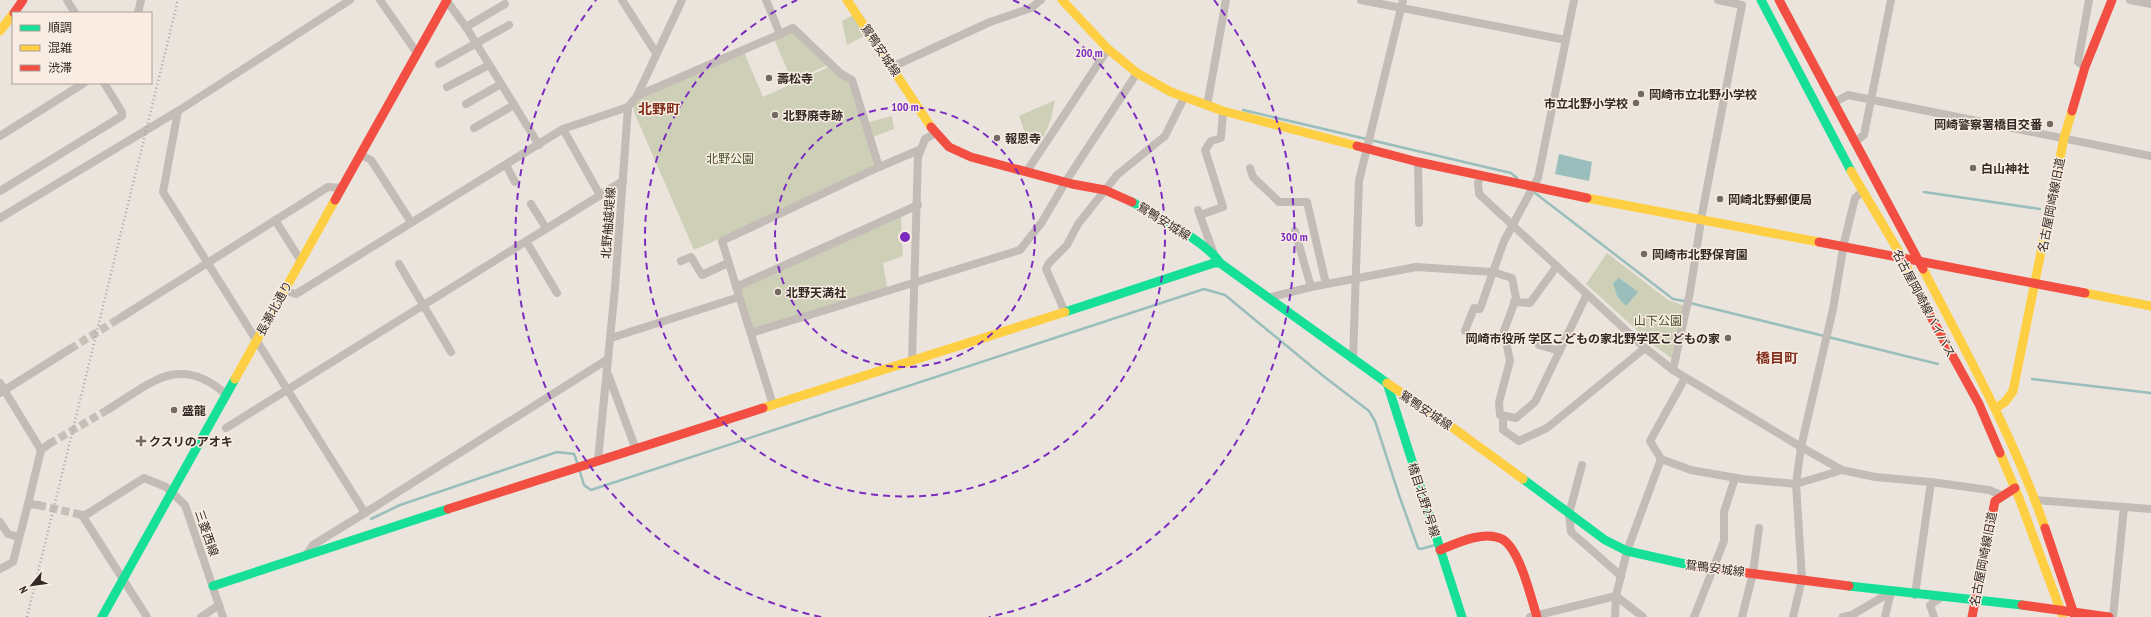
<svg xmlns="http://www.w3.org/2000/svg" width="2151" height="617" font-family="'PT Sans Narrow','Noto Sans JP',sans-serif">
	<rect width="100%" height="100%" fill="#ebe4dd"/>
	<!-- green -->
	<g fill="#cdd0b6">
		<path d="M853,15L866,35L847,45L842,21Z"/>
		<path d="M792,31L828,65L792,81L774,39Z"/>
		<path d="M744,52L763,97L829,67L849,82L876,169L694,250L634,112L633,105L640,98Z"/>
		<path d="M1055,100L1051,119L1044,136L1028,141L1019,116Z"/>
		<path d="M892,116L894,129L873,137L869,122Z"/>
		<path d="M901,217L903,256L883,263L887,287L753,330L739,289Z"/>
		<path d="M1607,253L1668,300L1685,306L1675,361L1651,343L1586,284Z"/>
	</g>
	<!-- water -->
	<g fill="#99bebb">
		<path d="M1559,154L1592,162L1589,181L1555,174Z"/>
		<path d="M1619,278L1638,292L1626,306L1617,296L1613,283Z"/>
	</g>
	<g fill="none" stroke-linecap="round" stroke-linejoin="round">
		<!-- stream -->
		<g stroke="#99bebb" stroke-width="2.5">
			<path d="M1243,110L1511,173L1517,178"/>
			<path d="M1924,192L2040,209"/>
			<path d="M1535,193L1673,299L1684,301"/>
			<path d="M1690,303L1938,364"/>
			<path d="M2032,379L2151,393"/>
			<path d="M579,469L584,485L591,490L1204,289L1225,295L1322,375L1369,411L1375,421L1399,495L1418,548L1421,549L1435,545"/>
			<path d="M371,519L400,505L557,452L574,454L577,462"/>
		</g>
		<!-- street-tunnel -->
		<g stroke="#c6bfb8" stroke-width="8" stroke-dasharray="8 4" stroke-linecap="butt">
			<path d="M70,349L120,318"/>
			<path d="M49,444L109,409"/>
			<path d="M38,505L82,515"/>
		</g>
		<!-- street -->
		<g stroke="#c3bbb6" stroke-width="8">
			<path d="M67,0L75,13"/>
			<path d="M380,0L417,53"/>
			<path d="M446,0L466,27L539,145"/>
			<path d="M622,0L656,53"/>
			<path d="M766,0L780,34L793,28L840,73L852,80L879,167"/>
			<path d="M1361,0L1566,40"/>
			<path d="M2130,0L2151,4"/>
			<path d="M138,13L141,0"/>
			<path d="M466,27L505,4"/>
			<path d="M439,64L509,25"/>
			<path d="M892,67L990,22L1031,8L1041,0"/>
			<path d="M2085,67L2078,62L2089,0"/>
			<path d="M447,87L489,65"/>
			<path d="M637,96L780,34"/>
			<path d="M1835,102L1848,95L2151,156"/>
			<path d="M466,104L501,84"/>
			<path d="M1207,106L1226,0"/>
			<path d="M178,111L163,192L365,513L313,545L307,554"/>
			<path d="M474,128L514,105"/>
			<path d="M563,129L600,195"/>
			<path d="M0,136L84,83"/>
			<path d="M1856,141L1864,135L1891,0"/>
			<path d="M361,155L371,160L411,222"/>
			<path d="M1418,162L1419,223"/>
			<path d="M506,165L515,182"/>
			<path d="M1250,168L1253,177L1279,202H1307L1326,284"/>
			<path d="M1027,171L1108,49"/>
			<path d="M1481,176L1478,183L1479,194L1645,348L1673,370L1801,447L1842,470L1875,477L1931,482L1989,490L2001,495"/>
			<path d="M0,191L122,116V112L104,83"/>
			<path d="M531,204L546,228"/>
			<path d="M1198,210L1214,254"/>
			<path d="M1200,215L1223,207L1205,150L1211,141L1221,138L1223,111"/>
			<path d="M0,218L178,111L350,0"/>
			<path d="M275,220L301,261"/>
			<path d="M1295,231L1311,287"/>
			<path d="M526,241L557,293"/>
			<path d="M681,261L691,257L702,275L728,263"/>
			<path d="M399,264L451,352"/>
			<path d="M736,287L918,205"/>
			<path d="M285,291L296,294L563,129L628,107"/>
			<path d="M1268,298L1311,287L1416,267L1493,272L1504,241L1538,178L1574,0"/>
			<path d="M1514,302L1530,303L1557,266"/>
			<path d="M1065,312L1046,269L1049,263L1067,245L1078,224L1117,175L1165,136L1184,98"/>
			<path d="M120,318L328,187L342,188"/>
			<path d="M1465,331L1474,308L1480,309L1493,272L1512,278L1516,298L1504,331L1510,361L1499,402L1500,415L1516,418L1535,402L1587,294"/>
			<path d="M751,333L1020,250L1042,222L1066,181L1137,73"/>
			<path d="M611,338L739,297"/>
			<path d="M1539,345L1560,351"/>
			<path d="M1353,360L1359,181L1403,0"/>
			<path d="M912,361L918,157L925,139L935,133"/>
			<path d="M1673,370L1690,292L1702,214L1742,5L1718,0"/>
			<path d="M608,374L635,447"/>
			<path d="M0,383L41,450"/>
			<path d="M0,393L70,349"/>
			<path d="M773,405L722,241L879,167L919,150"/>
			<path d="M109,409C152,382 180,353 227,395"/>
			<path d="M1503,416V430L1519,441L1547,428L1645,348"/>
			<path d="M226,428L623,181"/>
			<path d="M1661,459L1650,441L1685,378"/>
			<path d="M598,460L615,288L628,107L637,96L682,0"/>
			<path d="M1582,465L1569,514L1571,532L1621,576"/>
			<path d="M2035,500L2151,509"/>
			<path d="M38,505L28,504L41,450L49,444"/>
			<path d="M365,513L608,359"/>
			<path d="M82,515L147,617"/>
			<path d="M84,516L144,478L166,487L185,505L223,617"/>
			<path d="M0,522L8,534L19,537"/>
			<path d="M0,569L13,562L28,504"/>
			<path d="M1915,595L1931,482"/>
			<path d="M1616,596L1643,617"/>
			<path d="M201,617L219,605"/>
			<path d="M1530,617L1616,596"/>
			<path d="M1615,617L1616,596L1627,551L1661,459L1691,470L1742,479L1796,484L1842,470"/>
			<path d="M1694,617L1724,541V512L1735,478"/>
			<path d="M1742,617L1753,573L1759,528"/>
			<path d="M1793,617L1802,579L1796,484L1801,447L1833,309L1844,243L1855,198L1862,192"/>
			<path d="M1843,617L1852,615L1891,592"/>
			<path d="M1885,617L1891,592"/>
			<path d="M1934,617L1930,605L1940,598"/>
			<path d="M2113,617L2124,507"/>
		</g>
		<!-- fast -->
		<g stroke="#16e098" stroke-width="9">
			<path d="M1761,0L1851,171"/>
			<path d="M1132,202C1154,214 1208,243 1220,263L1387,383"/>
			<path d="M1065,312L1214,263H1220"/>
			<path d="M1387,383L1462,617"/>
			<path d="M1523,479L1605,540L1627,551L1694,566"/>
			<path d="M213,586L448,509"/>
			<path d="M1849,586L2022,605"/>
			<path d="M102,617L235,379"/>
		</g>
		<!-- slow -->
		<g stroke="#ffcf43" stroke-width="9">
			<path d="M847,0L931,127"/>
			<path d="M1062,0L1108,49L1137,73L1171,92L1223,111L1357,146"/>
			<path d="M0,31L13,14"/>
			<path d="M1851,171L1902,257L1930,315"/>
			<path d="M1587,198L1819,242"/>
			<path d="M1923,269C1967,354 2014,437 2045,528"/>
			<path d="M2085,293L2151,306"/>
			<path d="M235,379L335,200"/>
			<path d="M1387,383L1449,425L1523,479"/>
			<path d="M763,408L1065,312"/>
			<path d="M1996,408L2005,402L2013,391L2064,138L2072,111"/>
			<path d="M2000,453L2019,498L2063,617"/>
		</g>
		<!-- jam -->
		<g stroke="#f24e42" stroke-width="9">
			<path d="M1779,0L1923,269"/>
			<path d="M14,13L23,0"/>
			<path d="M2072,111L2085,67L2112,0"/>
			<path d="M931,127L949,147L971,157L1072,184L1105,190L1132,202"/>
			<path d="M1357,146L1418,162L1587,198"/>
			<path d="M335,200L447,0"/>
			<path d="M1819,242L2085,293"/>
			<path d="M1930,315L1979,404L2000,453"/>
			<path d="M448,509L763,408"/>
			<path d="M2045,528L2075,617"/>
			<path d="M1440,550C1457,543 1484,530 1502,539C1520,549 1531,598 1537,617"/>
			<path d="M1694,566L1849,586"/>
			<path d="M2022,605L2109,617"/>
			<path d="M1972,617L1995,501L2015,488"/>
		</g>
		<!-- rail -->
		<path stroke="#aba4a1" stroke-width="2.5" stroke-dasharray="1 3" stroke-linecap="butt" d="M27,617L178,0"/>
	</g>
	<!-- distance rings -->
	<g fill="none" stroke="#7b2cbf" stroke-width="2" stroke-dasharray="7 5">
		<circle cx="905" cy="237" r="130"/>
		<path d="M1013 0A260 260 0 1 1 797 0"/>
		<path d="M821 617A389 389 0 0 1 596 0M1214 0A389 389 0 0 1 989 617"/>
	</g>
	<!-- markers -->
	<g fill="#736a65" stroke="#f9ede3" stroke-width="1.5">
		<circle cx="769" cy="78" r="4"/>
		<circle cx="1641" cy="94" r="4"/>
		<circle cx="1636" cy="103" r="4"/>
		<circle cx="775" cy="115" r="4"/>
		<circle cx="2050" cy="124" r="4"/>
		<circle cx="997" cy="138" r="4"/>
		<circle cx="1973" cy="168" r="4"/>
		<circle cx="1720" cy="199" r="4"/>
		<circle cx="1644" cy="254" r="4"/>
		<circle cx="778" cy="292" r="4"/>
		<circle cx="1728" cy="338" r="4"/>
		<circle cx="174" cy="410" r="4"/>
		<path d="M139 435h4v4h4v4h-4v4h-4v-4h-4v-4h4z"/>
	</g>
	<g text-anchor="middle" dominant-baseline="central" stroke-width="3" stroke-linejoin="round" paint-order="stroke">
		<!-- street labels -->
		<g font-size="12" fill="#332925" stroke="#f9ede3">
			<text transform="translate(881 50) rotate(56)">鴛鴨安城線</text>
			<text transform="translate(2051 205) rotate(-79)">名古屋岡崎線旧道</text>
			<text transform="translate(1164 221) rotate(32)">鴛鴨安城線</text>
			<text transform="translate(608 223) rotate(-86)">北野舳越堤線</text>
			<text transform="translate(1924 303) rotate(62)">名古屋岡崎線バイパス</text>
			<text transform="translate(274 308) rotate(-61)">長瀬北通り</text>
			<text transform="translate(1426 410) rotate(34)">鴛鴨安城線</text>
			<text transform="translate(1424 500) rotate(72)">橋目北野2号線</text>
			<text transform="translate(207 533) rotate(71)">三菱西線</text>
			<text transform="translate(1983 559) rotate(-79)">名古屋岡崎線旧道</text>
			<text transform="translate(1715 568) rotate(7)">鴛鴨安城線</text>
		</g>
		<!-- poi labels -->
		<g font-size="12" font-weight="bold" fill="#332925" stroke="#f9ede3" text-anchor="start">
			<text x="777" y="78">壽松寺</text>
			<text x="1649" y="94">岡崎市立北野小学校</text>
			<text x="1628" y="103" text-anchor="end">市立北野小学校</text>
			<text x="783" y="115">北野廃寺跡</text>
			<text x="2042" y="124" text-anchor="end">岡崎警察署橋目交番</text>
			<text x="1005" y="138">報恩寺</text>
			<text x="1981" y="168">白山神社</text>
			<text x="1728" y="199">岡崎北野郵便局</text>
			<text x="1652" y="254">岡崎市北野保育園</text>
			<text x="786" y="292">北野天満社</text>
			<text x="1720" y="338" text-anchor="end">岡崎市役所 学区こどもの家北野学区こどもの家</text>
			<text x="182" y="410">盛龍</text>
			<text x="149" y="441">クスリのアオキ</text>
		</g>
		<!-- park labels -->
		<g font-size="12" fill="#455129" stroke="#f9ede3">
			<text x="730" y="158">北野公園</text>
			<text x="1658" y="320">山下公園</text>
		</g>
		<!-- quarter labels -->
		<g font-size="14" font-weight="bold" fill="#82301e" stroke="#f9ede3">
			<text x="659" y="109">北野町</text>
			<text x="1777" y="358">橋目町</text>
		</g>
	</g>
	<circle cx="905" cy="237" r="6" fill="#7b2cbf" stroke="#f9ede3" stroke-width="2"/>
	<g font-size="12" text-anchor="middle" font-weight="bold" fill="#7b2cbf" stroke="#f9ede3" stroke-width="3" stroke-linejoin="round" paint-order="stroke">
		<text x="1089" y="57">200 m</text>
		<text x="905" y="111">100 m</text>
		<text x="1294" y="241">300 m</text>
	</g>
	<!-- legend -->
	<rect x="12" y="12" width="140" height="72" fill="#f9ede3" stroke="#aa9f97"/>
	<rect x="20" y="25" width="20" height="6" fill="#16e098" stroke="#aa9f97"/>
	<text x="48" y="32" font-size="12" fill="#332925">順調</text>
	<rect x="20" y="45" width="20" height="6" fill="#ffcf43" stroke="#aa9f97"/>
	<text x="48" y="52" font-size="12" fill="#332925">混雑</text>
	<rect x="20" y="65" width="20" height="6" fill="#f24e42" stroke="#aa9f97"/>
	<text x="48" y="72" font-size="12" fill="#332925">渋滞</text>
	<!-- north arrow -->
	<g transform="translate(32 585) rotate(241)" stroke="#f9ede3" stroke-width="3" paint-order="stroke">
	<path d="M0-3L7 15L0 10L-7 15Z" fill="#332925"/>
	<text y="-6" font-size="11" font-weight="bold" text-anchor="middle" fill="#332925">N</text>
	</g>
</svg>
